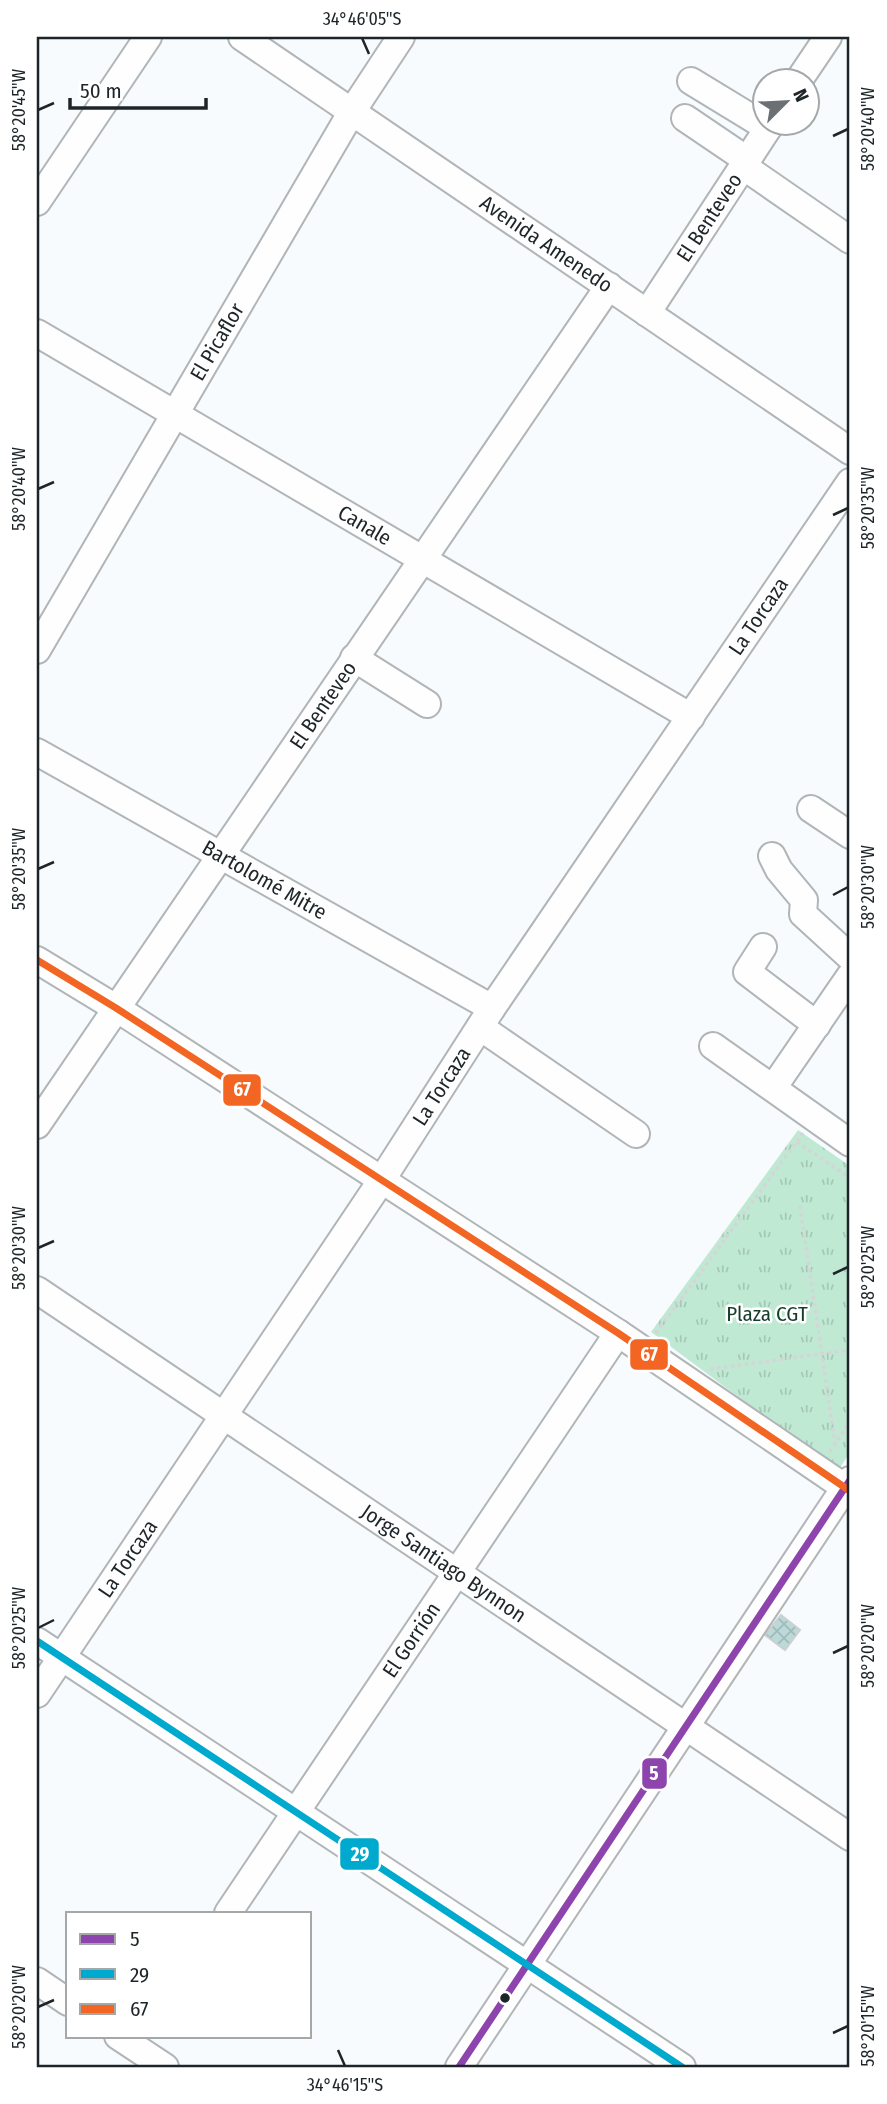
<svg xmlns="http://www.w3.org/2000/svg" width="887" height="2104" font-family="'Fira Sans Condensed',sans-serif">
	<defs>
		<pattern id="grass-tufts" width="24" height="20" patternUnits="userSpaceOnUse" patternTransform="scale(1.75)"><rect width="24" height="20" fill="#c0e9d4"/><path d="M3 7l-1-3M5 7V3M7 7l1-3M15 17l-1-3M17 17v-4M19 17l1-3" fill="none" stroke="#a5c8b6"/></pattern>
		<pattern id="building-cross-hatch" width="8" height="8" patternUnits="userSpaceOnUse" patternTransform="scale(1.75)"><rect width="8" height="8" fill="#bcd9d9"/><path d="M0 0l8 8M0 8l8-8" fill="none" stroke="#a1baba"/></pattern>
	</defs>
	<rect width="100%" height="100%" fill="#f8fbfd"/>
	<!-- grass -->
	<path fill="url(#grass-tufts)" d="M798,1130L850,1166V1452L838,1471L651,1332Z"/>
	<!-- building -->
	<path fill="url(#building-cross-hatch)" stroke="#cbd1d2" stroke-width="2" d="M781,1615L800,1630L785,1650L765,1635Z"/>
	<g fill="none" stroke-linecap="round" stroke-linejoin="round">
		<defs>
			<g id="minor">
				<path id="s1" d="M242,37L850,451"/>
				<path d="M799,80L828,37"/>
				<path d="M691,81L768,128"/>
				<path d="M685,118L747,160"/>
				<path d="M743,166L850,240"/>
				<path d="M37,202L148,37"/>
				<path id="s2" d="M647,313L772,122"/>
				<path id="s3" d="M37,333L691,717"/>
				<path id="s4" d="M37,650L351,113L401,37"/>
				<path d="M354,658L427,704"/>
				<path id="s5" d="M37,752L492,1008"/>
				<path d="M811,809L850,835"/>
				<path d="M772,856L779,870L804,900L803,914L850,957"/>
				<path d="M763,947L747,972L817,1025"/>
				<path d="M37,960L116,1008L618,1333L850,1491"/>
				<path d="M480,1027L636,1134"/>
				<path d="M713,1046L850,1143"/>
				<path d="M773,1088L850,976"/>
				<path id="s6" d="M37,1125L609,286"/>
				<path id="s7" d="M37,1290L850,1837"/>
				<path d="M37,1641L682,2067"/>
				<path id="s8" d="M37,1694L381,1181L492,1008L850,482"/>
				<path id="s9" d="M228,1913L618,1333"/>
				<path d="M37,1981L68,2002"/>
				<path d="M118,2036L165,2067"/>
				<path d="M459,2067L850,1480"/>
			</g>
		</defs>
		<!-- minor casing -->
		<use href="#minor" stroke="#b0b5b8" stroke-width="30"/>
		<!-- path -->
		<g stroke="#d3d5d6" stroke-width="3.5" stroke-dasharray="3.5 3.5" stroke-linecap="butt">
			<path d="M797,1142L850,1178"/>
			<path d="M800,1206L835,1443"/>
			<path d="M656,1333L803,1133"/>
			<path d="M710,1369L850,1350"/>
			<path d="M830,1452L850,1421"/>
		</g>
		<!-- minor -->
		<use href="#minor" stroke="#fefeff" stroke-width="26"/>
		<defs>
			<path id="bus-1" d="M459,2067L850,1480"/>
			<path id="bus-2" d="M37,1641L682,2067"/>
			<path id="bus-3" d="M37,960L116,1008L618,1333L850,1491"/>
		</defs>
		<!-- bus-1 casing -->
		<use href="#bus-1" stroke="#fff" stroke-width="12"/>
		<!-- bus-2 casing -->
		<use href="#bus-2" stroke="#fff" stroke-width="12"/>
		<!-- bus-3 casing -->
		<use href="#bus-3" stroke="#fff" stroke-width="12"/>
		<!-- bus-1 -->
		<use href="#bus-1" stroke="#8e44ad" stroke-width="7"/>
		<!-- bus-2 -->
		<use href="#bus-2" stroke="#00a9ce" stroke-width="7"/>
		<!-- bus-3 -->
		<use href="#bus-3" stroke="#f26522" stroke-width="7"/>
	</g>
	<!-- ticks -->
	<path fill="none" stroke="#1d2528" stroke-width="2.5" d="M362,38L369,54M38,110L54,103M833,136L848,129M38,489L54,482M833,515L848,508M38,869L54,862M833,895L848,887M38,1248L54,1241M833,1274L848,1267M38,1628L54,1620M833,1653L848,1646M38,2007L54,2000M833,2033L848,2026M338,2050L345,2066"/>
	<!-- markers -->
	<circle fill="#1d2528" stroke="#fff" stroke-width="2.5" cx="505" cy="1998" r="6"/>
	<g text-anchor="middle" dominant-baseline="central" stroke-width="5" stroke-linejoin="round" paint-order="stroke">
		<!-- street labels -->
		<g font-size="21" fill="#1d2528" stroke="#fff">
			<text stroke="none"><textPath href="#s2" startOffset="114">El Benteveo</textPath></text>
			<text stroke="none"><textPath href="#s1" startOffset="368">Avenida Amenedo</textPath></text>
			<text stroke="none"><textPath href="#s4" startOffset="357">El Picaflor</textPath></text>
			<text stroke="none"><textPath href="#s3" startOffset="380">Canale</textPath></text>
			<text stroke="none"><textPath href="#s8" startOffset="1297">La Torcaza</textPath></text>
			<text stroke="none"><textPath href="#s6" startOffset="508">El Benteveo</textPath></text>
			<text stroke="none"><textPath href="#s5" startOffset="261">Bartolomé Mitre</textPath></text>
			<text stroke="none"><textPath href="#s8" startOffset="730">La Torcaza</textPath></text>
			<text stroke="none"><textPath href="#s8" startOffset="163">La Torcaza</textPath></text>
			<text stroke="none"><textPath href="#s7" startOffset="490">Jorge Santiago Bynnon</textPath></text>
			<text stroke="none"><textPath href="#s9" startOffset="329">El Gorrión</textPath></text>
		</g>
		<!-- park labels -->
		<g font-size="21" fill="#133e29" stroke="#fff">
			<text x="767" y="1314">Plaza CGT</text>
		</g>
	</g>
	<g stroke="#fff" stroke-width="2.5">
		<rect x="222" y="1073" width="40" height="34" rx="7" fill="#f26522"/>
		<rect x="629" y="1338" width="40" height="33" rx="7" fill="#f26522"/>
		<rect x="641" y="1757" width="27" height="33" rx="7" fill="#8e44ad"/>
		<rect x="339" y="1837" width="41" height="34" rx="7" fill="#00a9ce"/>
	</g>
	<g font-size="19" text-anchor="middle" font-weight="bold" fill="#fff">
		<text x="242" y="1096">67</text>
		<text x="649" y="1361">67</text>
		<text x="654" y="1780">5</text>
		<text x="360" y="1861">29</text>
	</g>
	<!-- border -->
	<rect width="887" height="2104" fill="none" stroke="#ffffff" stroke-width="77"/>
	<!-- legend -->
	<rect x="66" y="1912" width="245" height="126" fill="#ffffff" stroke="#a5a8a9" stroke-width="2"/>
	<rect x="80" y="1934" width="35" height="10" fill="#8e44ad" stroke="#a5a8a9" stroke-width="2"/>
	<text x="130" y="1946" font-size="21" fill="#1d2528">5</text>
	<rect x="80" y="1969" width="35" height="10" fill="#00a9ce" stroke="#a5a8a9" stroke-width="2"/>
	<text x="130" y="1982" font-size="21" fill="#1d2528">29</text>
	<rect x="80" y="2004" width="35" height="10" fill="#f26522" stroke="#a5a8a9" stroke-width="2"/>
	<text x="130" y="2016" font-size="21" fill="#1d2528">67</text>
	<!-- north arrow -->
	<g transform="translate(786 102) rotate(66)"><circle r="33" fill="#ffffff" stroke="#a5a8a9" stroke-width="2"/>
	<path d="M0-5L12 26L0 18L-12 26Z" fill="#6a7073"/>
	<text y="-10" font-size="19" font-weight="bold" text-anchor="middle" fill="#1d2528">N</text>
	</g>
	<!-- scale -->
	<path d="M70 98v10h136v-10" fill="none" stroke="#1d2528" stroke-width="3.5"/>
	<text x="80" y="98" font-size="21" fill="#1d2528" stroke="#ffffff" stroke-width="5" paint-order="stroke">50 m</text>
	<rect x="38" y="38" width="810" height="2028" fill="none" stroke="#1d2528" stroke-width="2.5"/>
	<g font-size="18" text-anchor="middle" fill="#1d2528">
		<text x="362" y="25">34°46'05"S</text>
		<text transform="translate(19 110) rotate(-90)" y="6">58°20'45"W</text>
		<text transform="translate(868 129) rotate(-90)" y="6">58°20'40"W</text>
		<text transform="translate(19 489) rotate(-90)" y="6">58°20'40"W</text>
		<text transform="translate(868 508) rotate(-90)" y="6">58°20'35"W</text>
		<text transform="translate(19 869) rotate(-90)" y="6">58°20'35"W</text>
		<text transform="translate(868 887) rotate(-90)" y="6">58°20'30"W</text>
		<text transform="translate(19 1248) rotate(-90)" y="6">58°20'30"W</text>
		<text transform="translate(868 1267) rotate(-90)" y="6">58°20'25"W</text>
		<text transform="translate(19 1628) rotate(-90)" y="6">58°20'25"W</text>
		<text transform="translate(868 1646) rotate(-90)" y="6">58°20'20"W</text>
		<text transform="translate(19 2007) rotate(-90)" y="6">58°20'20"W</text>
		<text transform="translate(868 2026) rotate(-90)" y="6">58°20'15"W</text>
		<text x="345" y="2091">34°46'15"S</text>
	</g>
</svg>
